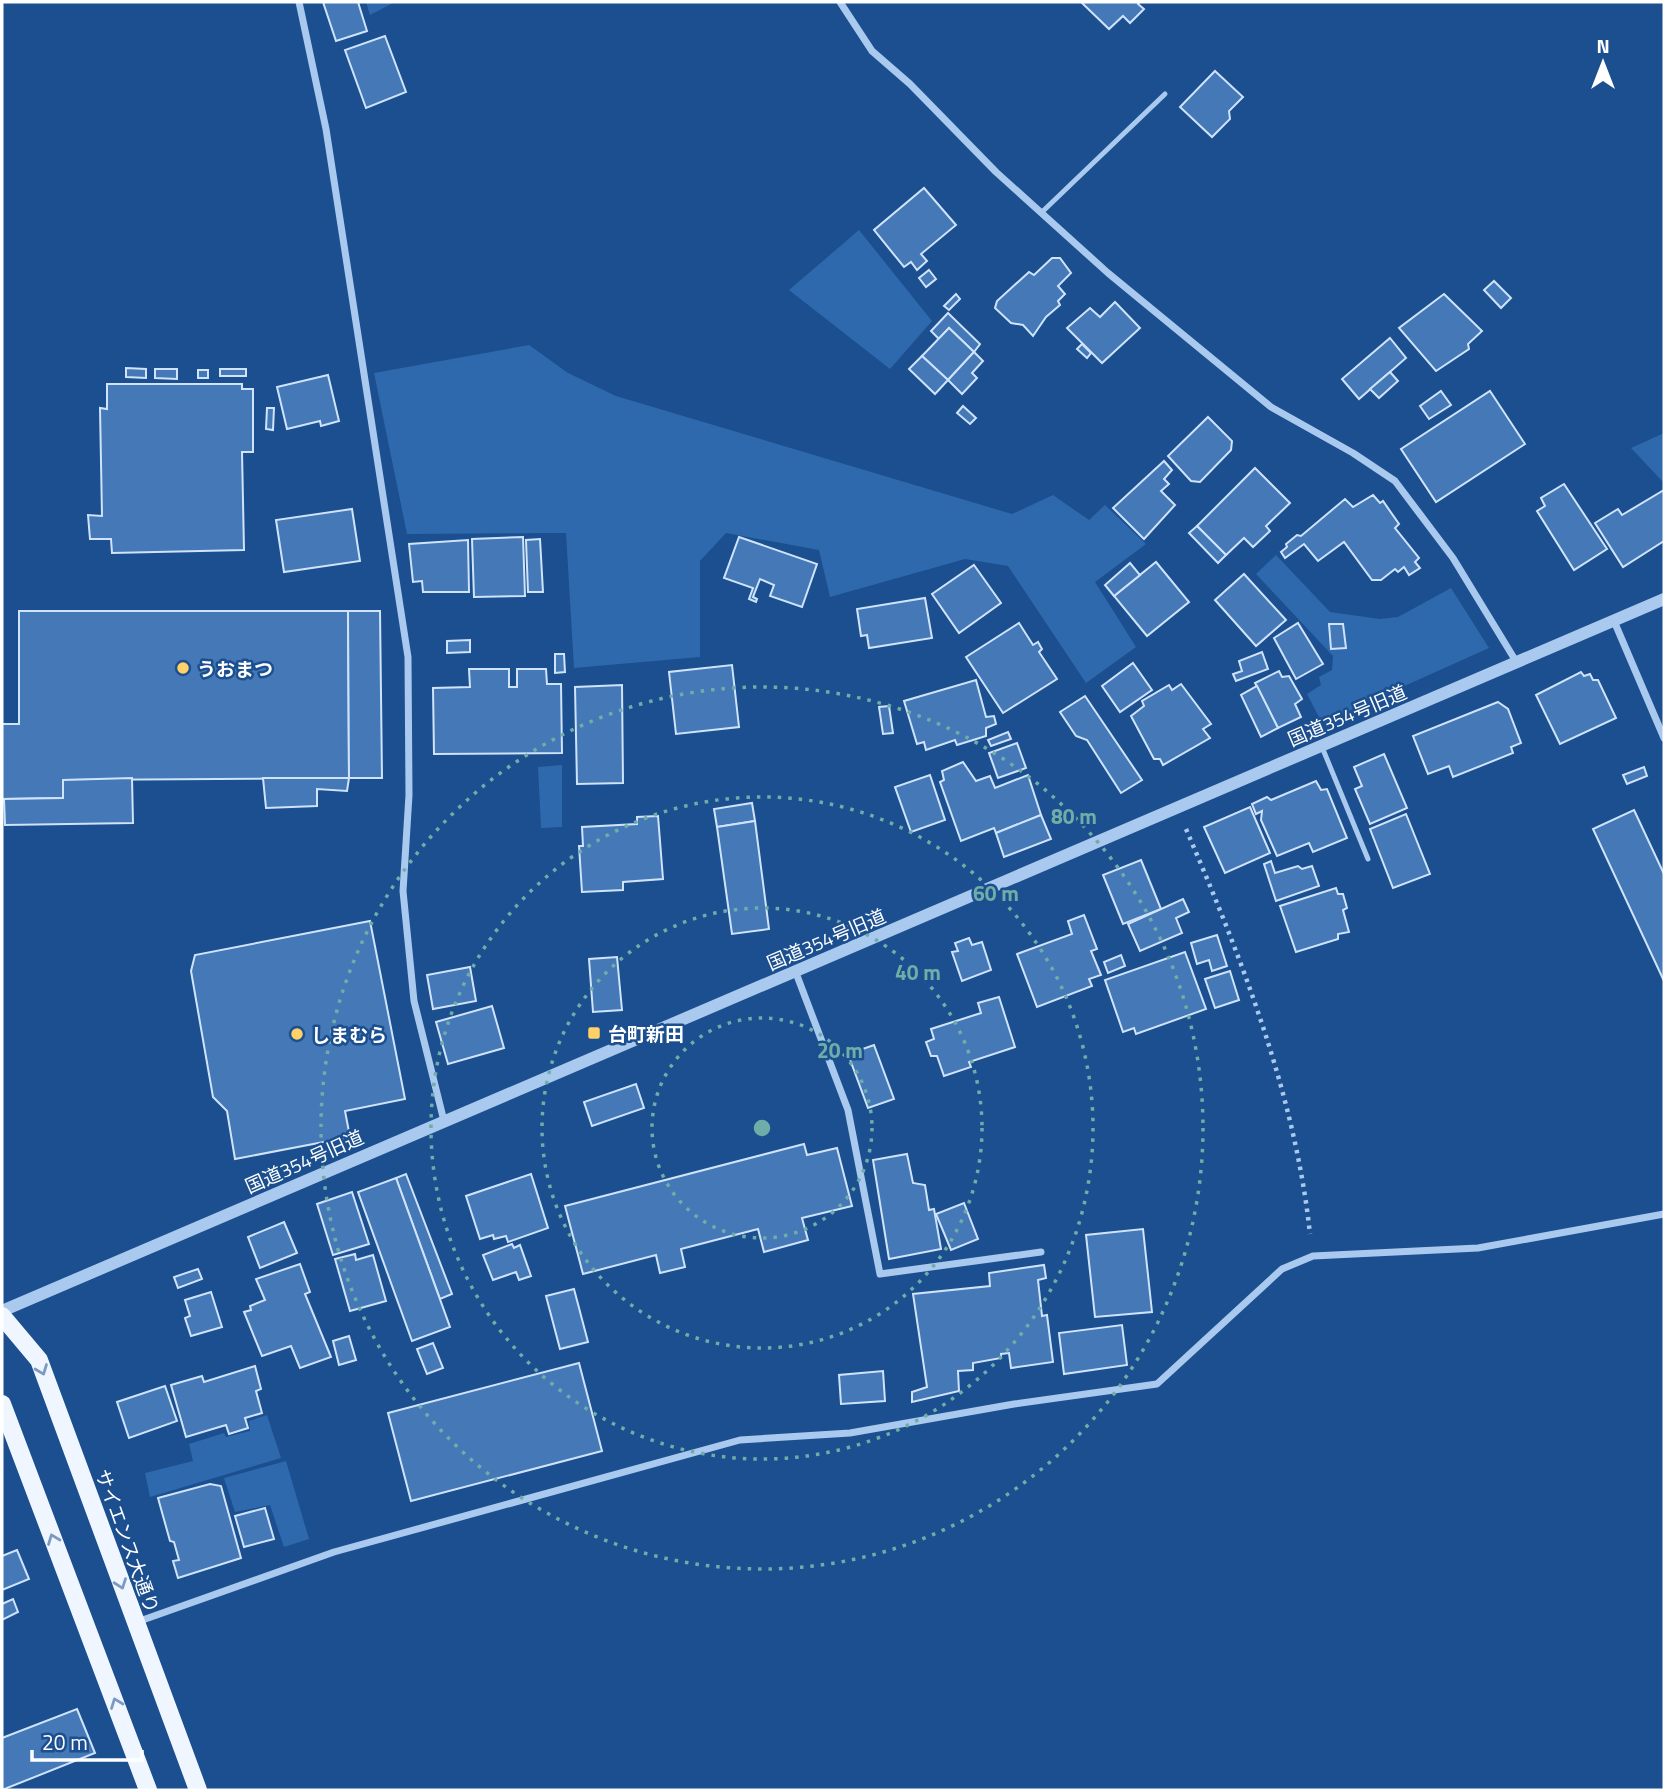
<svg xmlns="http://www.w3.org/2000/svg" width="1666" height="1792" font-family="'Titillium Web','Noto Sans JP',sans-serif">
	<rect width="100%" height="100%" fill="#1b4f8f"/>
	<!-- green -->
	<g fill="#2e69ad">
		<path d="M366,2H395L370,15Z"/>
		<path d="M859,230L932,321L890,369L789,290Z"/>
		<path d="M529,345L568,373L616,396L1012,514L1053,495L1089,520L1105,505L1146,544L1095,582L1136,647L1086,683L1008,566L965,559L830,597L819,550L726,533L700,561V657L574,668L566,533L407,534L374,373Z"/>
		<path d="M1664,433V483L1631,448Z"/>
		<path d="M1276,555L1330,612L1380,619L1398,617L1451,588L1489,648L1322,723L1307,694L1321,685L1319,677L1332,670L1333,656L1256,574Z"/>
		<path d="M562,765V827L541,828L538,767Z"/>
		<path d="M267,1415L281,1458L150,1497L145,1473L193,1461L189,1444L224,1433L226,1437L250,1431L249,1421Z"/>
		<path d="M286,1461L309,1539L284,1547L270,1505L235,1512L224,1478Z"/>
	</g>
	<!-- building -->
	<g fill="#4478b7" stroke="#cfe3fa" stroke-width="2">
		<path d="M323,2H358L367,31L336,41Z"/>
		<path d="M1081,2H1140L1138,4L1144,9L1130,23L1123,16L1109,29Z"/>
		<path d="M385,36L406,92L366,108L345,50Z"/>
		<path d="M1215,71L1243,97L1229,111L1230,119L1212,137L1180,107Z"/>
		<path d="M924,188L956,225L921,254L927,261L917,270L911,262L904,267L874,230Z"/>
		<path d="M1052,258H1060L1071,273L1058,286L1065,294L1058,301L1060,305L1046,317L1033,336L1023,325L1011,323L995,308L997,301L1029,272L1034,275Z"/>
		<path d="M929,270L936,279L926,287L919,278Z"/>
		<path d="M1494,281L1511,298L1501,308L1484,290Z"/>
		<path d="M956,294L960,299L949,310L944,306Z"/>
		<path d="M1444,294L1482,331L1468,344L1469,349L1436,371L1399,328Z"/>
		<path d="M1115,302L1140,328L1102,363L1067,328L1090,308L1100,317Z"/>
		<path d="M948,313L980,344L974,352L949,328L939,339L931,331Z"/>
		<path d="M949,328L974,352L948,380L922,356Z"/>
		<path d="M1390,338L1406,358L1359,399L1342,379Z"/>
		<path d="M1082,344L1091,353L1087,358L1077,349Z"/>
		<path d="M974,352L983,361L972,373L977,378L962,394L948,380Z"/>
		<path d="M922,356L948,380L935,394L909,369Z"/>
		<path d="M126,368L146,369V378L126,377Z"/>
		<path d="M155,369H177V379L155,378Z"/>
		<rect x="220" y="369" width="26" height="7"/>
		<rect x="198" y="370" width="10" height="8"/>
		<path d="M1390,372L1398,381L1379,398L1370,389Z"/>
		<path d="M328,375L339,421L321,426L320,421L287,429L277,387Z"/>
		<path d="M107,384H242V389H253V452H242L244,550L112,553L111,539H90L88,515L102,516L100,408L107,409Z"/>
		<path d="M1441,391L1451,405L1429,419L1420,406Z"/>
		<path d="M1490,391L1525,444L1436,502L1401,449Z"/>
		<path d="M963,406L976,418L970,424L957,413Z"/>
		<path d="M267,408H274L273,430L266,429Z"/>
		<path d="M1208,417L1232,441L1231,450L1200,482L1191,481L1168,456Z"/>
		<path d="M1164,461L1172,470L1164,479L1169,484L1161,491L1175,505L1144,539L1113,508Z"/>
		<path d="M1255,468L1290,503L1266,526L1270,531L1253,547L1244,538L1226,555L1197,526Z"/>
		<path d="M1564,484L1607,549L1574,570L1537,511L1545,506L1541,498Z"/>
		<path d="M1664,490V541L1623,567L1595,523L1618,509L1622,515Z"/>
		<path d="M1373,495L1380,503L1383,501L1399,524L1395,528L1419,558L1415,562L1420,568L1409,575L1404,567L1398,572L1395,569L1381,580H1372L1344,542L1318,561L1304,544L1285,558L1281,552L1287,547L1286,544L1297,535L1301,536L1345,499L1353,507Z"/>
		<path d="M352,509L360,561L284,572L276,520Z"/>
		<path d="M1197,526L1226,555L1218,563L1189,533Z"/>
		<path d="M523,537L525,596L474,597L472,539Z"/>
		<path d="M739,537L817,564L802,607L770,596L774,585L760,579L753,597L757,599L756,602L749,599L753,588L724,578Z"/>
		<path d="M540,539L543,592H528L526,540Z"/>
		<path d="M468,540L469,592H423L422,581L413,582L409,544Z"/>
		<path d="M1156,562L1189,602L1147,636L1114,596Z"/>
		<path d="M1130,563L1140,575L1114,596L1105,585Z"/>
		<path d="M974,565L1001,603L959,633L932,594Z"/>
		<path d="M1244,574L1286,620L1256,646L1215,600Z"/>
		<path d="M925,598L932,638L869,648L867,635L861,636L857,609Z"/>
		<path d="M19,611H348L349,778L63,780V798L2,799V724H19Z"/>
		<path d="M348,611H380L382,778H349Z"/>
		<path d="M1019,623L1033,645L1038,642L1042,649L1039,652L1057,679L1003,713L966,657Z"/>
		<path d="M1298,623L1323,664L1296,679L1274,638Z"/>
		<path d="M1329,624H1343L1346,648L1331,649Z"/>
		<path d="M470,640V652L447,653V641Z"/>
		<path d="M1262,652L1268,669L1236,681L1233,674L1242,671L1239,661Z"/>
		<path d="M555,654H564L565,672L555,673Z"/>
		<path d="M1133,663L1152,690L1120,712L1102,686Z"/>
		<path d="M732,665L739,727L676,734L669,672Z"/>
		<path d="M469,669H509V687H517V669H546L547,684H561L562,753L434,754L433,688L470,687Z"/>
		<path d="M1279,671L1282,677L1289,676L1302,699L1295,704L1301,717L1278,728L1255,683Z"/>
		<path d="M1581,672L1584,676L1590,674L1593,680H1598L1616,718L1560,744L1536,695Z"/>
		<path d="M976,680L986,717L994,716L996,724L986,728V736L957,745L955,740L926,750L924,742L917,744L904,701Z"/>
		<path d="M1181,684L1211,724L1203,729L1210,738L1163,765L1160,759H1154L1131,716L1144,706L1142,701L1169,685L1172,690Z"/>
		<path d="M622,685L623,783L577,784L575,687Z"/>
		<path d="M1257,686L1278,728L1261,737L1241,695Z"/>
		<path d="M1085,696L1142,780L1121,793L1087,740L1076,736L1060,712Z"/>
		<path d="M1498,702L1508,709L1521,743L1511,747L1513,753L1453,777L1449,766L1428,774L1413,736Z"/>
		<path d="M889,706L893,733L883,734L879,707Z"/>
		<path d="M1008,732L1011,739L991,746L988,740Z"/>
		<path d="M1017,743L1026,768L998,778L989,753Z"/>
		<path d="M1384,754L1407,808L1370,824L1355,789L1362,786L1354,767Z"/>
		<path d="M963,762L976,781L990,776L995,788L1028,775L1041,815L996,833L994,828L961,841L940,782L944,780L942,771Z"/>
		<path d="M1644,767L1647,776L1627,784L1623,775Z"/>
		<path d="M930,775L945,820L911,832L895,787Z"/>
		<path d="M132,778L133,823L5,825L4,799L63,798V780Z"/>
		<path d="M263,778H349L347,791L317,789V806L266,808Z"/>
		<path d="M1316,781L1321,790L1327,789L1347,838L1313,852L1309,843L1277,856L1261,820L1262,811L1256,814L1252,804L1267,797L1271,800Z"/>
		<path d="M752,803L755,821L717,827L714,809Z"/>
		<path d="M1250,807L1270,853L1225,873L1204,827Z"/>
		<path d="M1634,810L1664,874V981L1593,829Z"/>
		<path d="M1406,814L1430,874L1393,888L1370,829Z"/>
		<path d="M1041,815L1051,839L1004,857L996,833Z"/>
		<path d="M658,816L663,879L623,882V890L582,892L579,846H583L582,827L637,824V817Z"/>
		<path d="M755,821L769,929L732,934L717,827Z"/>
		<path d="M1141,860L1161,909L1123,924L1103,875Z"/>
		<path d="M1271,861L1275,873L1298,866L1302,869L1312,866L1319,886L1276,901L1264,864Z"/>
		<path d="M1336,888L1338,894H1343L1347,908L1343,910L1349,932L1338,934V939L1296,952L1280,906Z"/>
		<path d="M1183,899L1189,912L1176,918L1182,933L1140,951L1128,924Z"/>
		<path d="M1084,915L1097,949L1091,951L1101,975L1089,979L1092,986L1037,1007L1017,954L1072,934L1068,921Z"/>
		<path d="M370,921L405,1099L345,1111L350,1137L235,1159L227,1111L213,1097L191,971L195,955Z"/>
		<path d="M1217,935L1227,966L1212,971L1209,960L1197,964L1191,943Z"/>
		<path d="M969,938L972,945L982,942L991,970L962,981L952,952L958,951L955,943Z"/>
		<path d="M1185,952L1206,1009L1136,1034L1134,1028L1123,1032L1105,980Z"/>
		<path d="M1121,955L1125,966L1108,973L1104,962Z"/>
		<path d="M617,957L622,1010L593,1012L589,959Z"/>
		<path d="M470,967L476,1001L433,1009L427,975Z"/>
		<path d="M1230,971L1239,1000L1215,1008L1205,979Z"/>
		<path d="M999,997L1015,1047L969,1062L971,1067L944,1076L937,1056H931L926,1042L934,1039L931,1029L981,1013L978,1003Z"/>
		<path d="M492,1006L504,1048L448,1064L436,1022Z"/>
		<path d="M874,1045L894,1099L868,1108L848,1054Z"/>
		<path d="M636,1084L644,1108L592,1126L584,1102Z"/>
		<path d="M804,1144L807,1155L837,1148L852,1206L802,1218L808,1240L764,1252L758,1229L681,1249L685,1267L660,1273L656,1255L583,1274L565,1206Z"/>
		<path d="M907,1154L913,1183L925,1185L929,1210L934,1209L941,1249L889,1259L873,1160Z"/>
		<path d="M406,1174L452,1294L440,1299L396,1178Z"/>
		<path d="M531,1174L548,1228L508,1242L506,1236L494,1239L493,1235L480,1239L466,1196Z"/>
		<path d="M396,1178L450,1327L412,1341L358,1192Z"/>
		<path d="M352,1192L369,1244L333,1255L317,1204Z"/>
		<path d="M964,1203L978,1239L951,1250L936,1214Z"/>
		<path d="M284,1222L297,1253L260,1268L248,1237Z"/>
		<path d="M1143,1229L1152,1312L1095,1317L1086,1235Z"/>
		<path d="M512,1244L514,1248L520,1245L531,1276L519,1280L516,1272L493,1280L483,1255Z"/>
		<path d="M355,1254L356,1260L373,1255L386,1301L350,1311L335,1259Z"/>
		<path d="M300,1264L310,1292L305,1294L331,1357L300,1368L291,1346L262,1356L244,1312L251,1310L250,1306L265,1300L256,1279Z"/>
		<path d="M1044,1265L1046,1278L1038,1280L1042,1316L1047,1315L1053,1362L1011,1368L1009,1353L1001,1354V1358L973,1363V1370L958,1371L959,1391L912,1402V1392L927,1387L913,1294L990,1286L989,1273Z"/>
		<path d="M198,1269L202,1279L178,1288L174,1277Z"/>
		<path d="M574,1289L588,1342L560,1349L546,1296Z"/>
		<path d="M211,1292L222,1327L191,1336L185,1318L190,1316L185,1300Z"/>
		<path d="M1122,1325L1127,1365L1064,1374L1059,1333Z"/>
		<path d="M349,1336L356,1360L339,1365L333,1341Z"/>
		<path d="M433,1343L443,1368L427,1374L417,1349Z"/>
		<path d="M579,1363L602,1451L411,1501L388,1413Z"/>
		<path d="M255,1366L261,1389L256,1391L262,1413L245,1418L248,1428L229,1434L226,1425L186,1437L171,1385L202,1376L204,1382Z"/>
		<path d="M883,1371L885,1401L841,1404L839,1375Z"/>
		<path d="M165,1386L177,1421L129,1438L117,1402Z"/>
		<path d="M210,1484L221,1486L241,1558L178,1578L173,1561L179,1560L174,1542L170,1541L158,1498Z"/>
		<path d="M265,1508L274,1539L244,1547L235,1516Z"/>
		<path d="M17,1550L29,1579L2,1590V1556Z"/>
		<path d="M13,1599L18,1612L2,1620V1604Z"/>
		<path d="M77,1709L95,1753L2,1790V1738Z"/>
	</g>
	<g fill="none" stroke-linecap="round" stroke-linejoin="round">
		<!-- path -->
		<path stroke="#a9c9ee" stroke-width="4.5" stroke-dasharray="3.5 5" stroke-linecap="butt" d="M1186,829C1241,957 1295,1094 1310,1234"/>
		<!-- service -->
		<g stroke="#a9c9ee" stroke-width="5">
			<path d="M1041,213L1165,94"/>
			<path d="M1322,747L1368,859"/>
		</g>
		<!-- minor -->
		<g stroke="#a9c9ee" stroke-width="7">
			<path d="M299,2L326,129L408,657L409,795L403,891L414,1001L444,1121"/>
			<path d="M840,2L872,51L910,84L996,172L1108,273L1271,407L1353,453L1395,481L1453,558L1517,663"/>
			<path d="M1614,621L1664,738"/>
			<path d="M796,973L848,1110L880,1274L1041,1252"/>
			<path d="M137,1622L334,1552L740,1440L850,1433L1014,1404L1157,1384L1282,1269L1313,1256L1478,1248L1664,1214"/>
		</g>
		<!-- tertiary -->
		<path stroke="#a9c9ee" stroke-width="12" d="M2,1311L1664,599"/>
		<!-- primary -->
		<g stroke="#f0f6ff" stroke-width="18">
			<path d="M2,1316L39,1360L198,1790"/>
			<path d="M2,1404L148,1790"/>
		</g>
	</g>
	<!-- one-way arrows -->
	<defs><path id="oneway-chevron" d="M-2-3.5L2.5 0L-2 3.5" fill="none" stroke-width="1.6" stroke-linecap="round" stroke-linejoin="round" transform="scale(1.75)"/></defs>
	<g stroke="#7b9ac1">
		<use href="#oneway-chevron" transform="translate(42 1370) rotate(69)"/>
		<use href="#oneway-chevron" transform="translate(53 1539) rotate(-111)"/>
		<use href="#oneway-chevron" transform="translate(121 1584) rotate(70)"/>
		<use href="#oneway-chevron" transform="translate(116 1703) rotate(-111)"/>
	</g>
	<!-- distance rings -->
	<g fill="none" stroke="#6fada8" stroke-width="3.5" stroke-dasharray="3.5 7">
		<circle cx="762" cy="1128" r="110"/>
		<circle cx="762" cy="1128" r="220"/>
		<circle cx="762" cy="1128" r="331"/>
		<circle cx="762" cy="1128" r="441"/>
	</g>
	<!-- markers -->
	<g fill="#ffd166" stroke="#1b4f8f" stroke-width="2.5">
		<circle cx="183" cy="668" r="7"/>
		<rect x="587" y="1026" width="14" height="14" rx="3.5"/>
		<circle cx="297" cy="1034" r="7"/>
	</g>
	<g text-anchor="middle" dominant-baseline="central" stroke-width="5" stroke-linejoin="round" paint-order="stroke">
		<!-- poi labels -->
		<g font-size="19" font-weight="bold" fill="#fff" stroke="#1b4f8f" text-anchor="start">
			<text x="197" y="668">うおまつ</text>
			<text x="608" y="1033">台町新田</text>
			<text x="311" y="1034">しまむら</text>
		</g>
		<!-- street labels -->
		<g font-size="19" fill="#fff" stroke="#1b4f8f">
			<text transform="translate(1347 715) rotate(-23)">国道354号旧道</text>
			<text transform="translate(826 939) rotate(-23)">国道354号旧道</text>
			<text transform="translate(304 1161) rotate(-24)">国道354号旧道</text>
			<text transform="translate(128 1541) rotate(70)">サイエンス大通り</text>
		</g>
	</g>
	<circle cx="762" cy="1128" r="10" fill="#6fada8" stroke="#1b4f8f" stroke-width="3.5"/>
	<g font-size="21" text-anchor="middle" font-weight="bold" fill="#6fada8" stroke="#1b4f8f" stroke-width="5" stroke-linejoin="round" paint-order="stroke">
		<text x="1074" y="824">80 m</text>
		<text x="996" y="901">60 m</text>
		<text x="918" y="980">40 m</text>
		<text x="840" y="1058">20 m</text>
	</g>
	<!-- border -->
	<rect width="1666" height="1792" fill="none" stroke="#ffffff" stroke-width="7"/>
	<!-- north arrow -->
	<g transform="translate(1603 63)" stroke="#1b4f8f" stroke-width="5" paint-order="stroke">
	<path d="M0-5L12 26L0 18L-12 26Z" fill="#ffffff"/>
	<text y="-10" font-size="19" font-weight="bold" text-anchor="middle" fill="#ffffff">N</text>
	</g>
	<!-- scale -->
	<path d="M32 1750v10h110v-10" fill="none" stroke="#ffffff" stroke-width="3.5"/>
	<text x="42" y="1750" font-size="21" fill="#ffffff" stroke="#1b4f8f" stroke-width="5" paint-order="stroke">20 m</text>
</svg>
